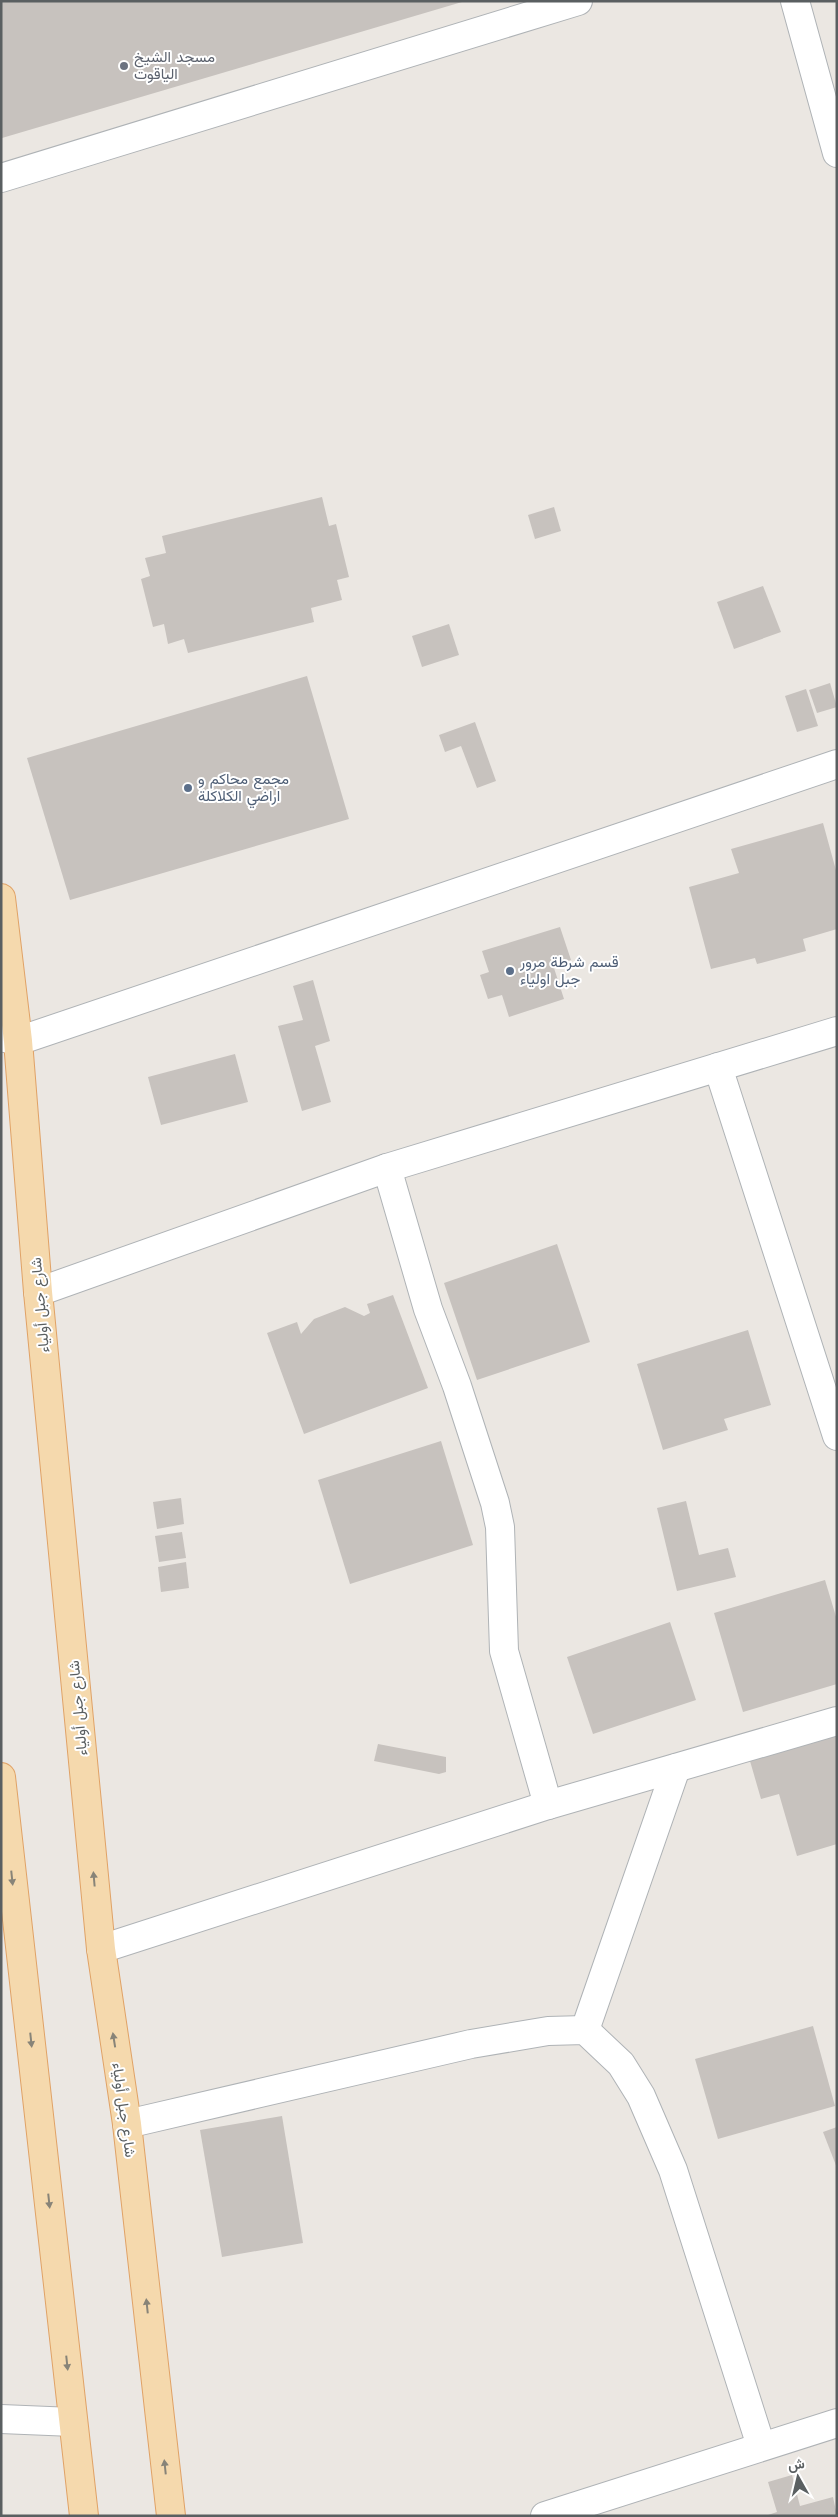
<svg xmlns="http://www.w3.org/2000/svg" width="838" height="2517" font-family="'Work Sans',Vazirmatn,sans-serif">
	<rect width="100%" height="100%" fill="#ebe7e2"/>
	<!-- building -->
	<g fill="#c7c2be">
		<path d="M1,1H462V2L2,138Z"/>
		<path d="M322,497L329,526L336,524L349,577L337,580L342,600L311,608L314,622L188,653L184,639L168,644L164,624L153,627L141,579L150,576L145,558L166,553L162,536Z"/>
		<path d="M554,507L561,531L535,539L528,515Z"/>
		<path d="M763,586L781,632L734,649L717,602Z"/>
		<path d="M449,624L459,655L422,667L412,636Z"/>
		<path d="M307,676L349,819L70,900L27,758Z"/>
		<path d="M830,683L837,707L817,713L809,690Z"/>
		<path d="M806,689L818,726L797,732L785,696Z"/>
		<path d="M475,722L496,781L477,788L461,746L445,752L439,735Z"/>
		<path d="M823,823L837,874V929L803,939L806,951L757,964L755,958L711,969L689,887L739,873L731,849Z"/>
		<path d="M560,927L571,960L553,965L564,999L509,1017L502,995L488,999L480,975L489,972L482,951Z"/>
		<path d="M313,980L330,1041L315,1046L331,1102L302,1111L278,1026L303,1020L293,986Z"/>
		<path d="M235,1054L248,1102L161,1125L148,1077Z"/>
		<path d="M557,1244L590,1342L477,1380L444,1283Z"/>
		<path d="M393,1295L428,1388L304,1434L267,1333L297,1322L301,1334L314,1319L345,1307L364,1316L370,1313L367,1304Z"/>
		<path d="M748,1330L771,1405L724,1419L728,1430L663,1450L637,1364Z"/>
		<path d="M441,1441L473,1545L350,1584L318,1480Z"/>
		<path d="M181,1498L184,1524L157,1529L153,1502Z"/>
		<path d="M686,1501L699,1555L728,1548L736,1577L677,1591L657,1508Z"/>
		<path d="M182,1532L186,1558L159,1562L155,1536Z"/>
		<path d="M186,1562L189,1588L161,1592L158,1567Z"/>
		<path d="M825,1580L837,1620V1684L743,1712L714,1613Z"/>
		<path d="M670,1622L696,1700L593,1734L567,1657Z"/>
		<path d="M837,1735V1844L797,1856L779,1794L761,1799L750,1761Z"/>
		<path d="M378,1744L446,1757V1772L439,1774L374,1761Z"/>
		<path d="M813,2026L835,2106L718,2139L695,2059Z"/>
		<path d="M282,2116L303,2243L222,2257L200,2130Z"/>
		<path d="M837,2127V2168L823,2132Z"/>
		<path d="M792,2475L800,2506L833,2497L837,2516H765L777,2512L768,2482Z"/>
	</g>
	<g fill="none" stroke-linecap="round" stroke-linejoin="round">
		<defs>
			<g id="minor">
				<path d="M795,1L837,153"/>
				<path d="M1,178L578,1"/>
				<path d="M1,1037L18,1041L837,764"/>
				<path d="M718,1067L837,1436"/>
				<path d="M387,1168L428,1309L457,1386L495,1503L500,1527L504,1651L548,1805"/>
				<path d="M38,1292L387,1168L837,1031"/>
				<path d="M101,1949L548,1805L837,1721"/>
				<path d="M585,2030L676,1768"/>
				<path d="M127,2124L471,2044L548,2031L585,2030L621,2064L641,2096L673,2170L761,2446"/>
				<path d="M1,2419L73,2422"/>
				<path d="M545,2516L837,2423"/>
			</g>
			<g id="major">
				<path d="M1,898L18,1041L38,1292L101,1949L127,2124L171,2516"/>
				<path d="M1,1777L84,2516"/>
			</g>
		</defs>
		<!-- minor casing -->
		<use href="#minor" stroke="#afb3b6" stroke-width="30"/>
		<!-- major casing -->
		<use href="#major" stroke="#e0a266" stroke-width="30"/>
		<!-- minor -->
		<use href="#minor" stroke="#fff" stroke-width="28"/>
		<!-- major -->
		<use href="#major" stroke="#f5d9ad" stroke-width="28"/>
	</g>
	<!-- one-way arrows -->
	<defs><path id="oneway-solid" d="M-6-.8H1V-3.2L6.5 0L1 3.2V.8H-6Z" transform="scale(1.25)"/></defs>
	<g fill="#888478">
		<use href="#oneway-solid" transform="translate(12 1878) rotate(84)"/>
		<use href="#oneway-solid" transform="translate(94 1879) rotate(-95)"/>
		<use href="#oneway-solid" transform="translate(31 2040) rotate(84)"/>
		<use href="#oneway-solid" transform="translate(114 2040) rotate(-99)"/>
		<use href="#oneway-solid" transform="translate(49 2201) rotate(84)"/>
		<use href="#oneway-solid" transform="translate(147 2306) rotate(-96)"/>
		<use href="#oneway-solid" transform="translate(67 2363) rotate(84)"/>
		<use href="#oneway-solid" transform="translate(165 2467) rotate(-96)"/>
	</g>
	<!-- markers -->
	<circle fill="#6b7280" stroke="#fff" stroke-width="2" cx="124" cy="66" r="5"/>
	<g fill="#5c6f8a" stroke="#fff" stroke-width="2">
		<circle cx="188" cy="788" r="5"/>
		<circle cx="510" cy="971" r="5"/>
	</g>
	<g text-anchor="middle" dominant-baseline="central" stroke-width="4" stroke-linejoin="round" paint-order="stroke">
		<!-- worship labels -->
		<g font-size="15" fill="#5b616d" stroke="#fff" text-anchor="start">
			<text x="134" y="57">مسجد الشيخ<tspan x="134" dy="17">الياقوت</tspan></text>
		</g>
		<!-- service labels -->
		<g font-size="15" fill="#4e5e75" stroke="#fff" text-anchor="start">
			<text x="198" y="779">مجمع محاكم و<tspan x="198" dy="17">اراضي الكلاكلة</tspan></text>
			<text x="520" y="962">قسم شرطة مرور<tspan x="520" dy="17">جبل اولياء</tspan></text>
		</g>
		<!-- street labels -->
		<g font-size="15" fill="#5a5f61" stroke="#fff">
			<text transform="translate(40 1305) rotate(-95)">شارع جبل أولياء</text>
			<text transform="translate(78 1708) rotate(-95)">شارع جبل أولياء</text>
			<text transform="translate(124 2110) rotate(82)">شارع جبل أولياء</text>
		</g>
	</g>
	<!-- border -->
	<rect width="838" height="2517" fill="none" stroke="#5a5f61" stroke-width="5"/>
	<!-- north arrow -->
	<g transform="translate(798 2477) rotate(352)" stroke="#ffffff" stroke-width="4" paint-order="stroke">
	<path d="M0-4L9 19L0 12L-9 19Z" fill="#5a5f61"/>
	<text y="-8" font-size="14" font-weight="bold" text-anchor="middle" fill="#5a5f61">ش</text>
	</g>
</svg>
